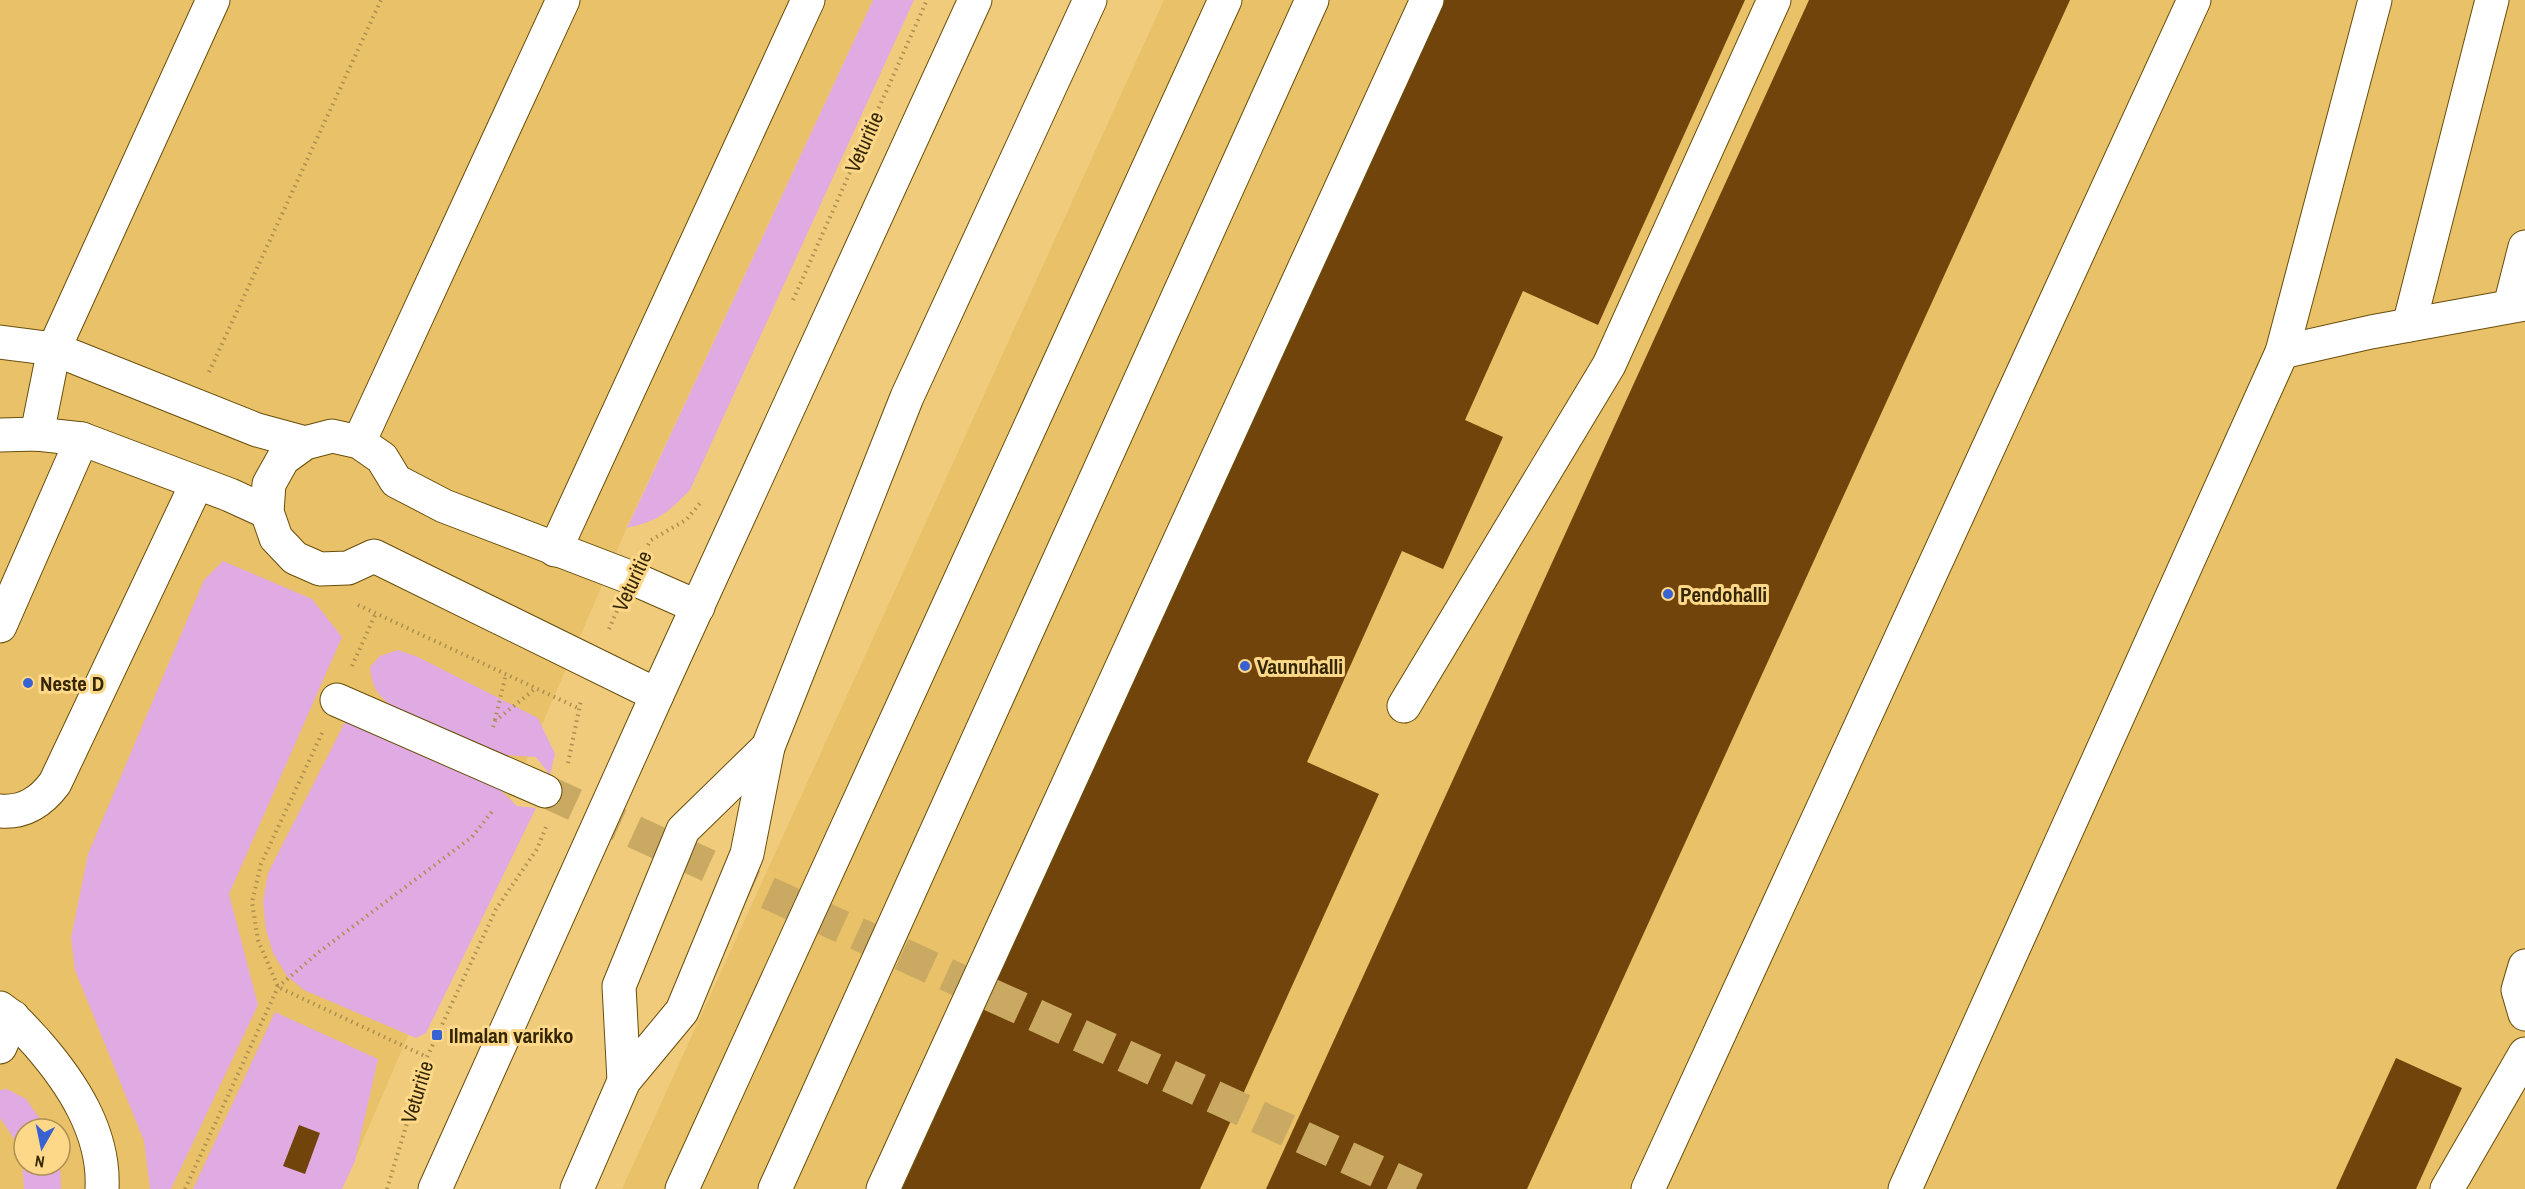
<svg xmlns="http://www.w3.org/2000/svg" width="2525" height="1189" font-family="'Archivo Narrow',sans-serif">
	<rect width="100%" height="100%" fill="#efcb7b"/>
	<!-- built -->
	<g fill="#e9c169" fill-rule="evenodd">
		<path d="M0,0H873L631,518L342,1189H0ZM24,1129H60V1165H24Z"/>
		<path d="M1164,0H2525V1189H622Z"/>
	</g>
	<!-- green -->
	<g fill="#e0aae2">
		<path d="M873,0H914L690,490C666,514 660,520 627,528Z"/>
		<path d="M223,561L312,599L342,637L229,894L258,1005L171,1189H150L144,1141L75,970L71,938L88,854L204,580Z"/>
		<path d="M398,650L418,657L538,718L555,754L550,775L536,757L506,755L394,707C378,696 372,688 370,667L380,656Z"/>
		<path d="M347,718L489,779L517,806L536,808L426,1033L416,1038L304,990L287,976L273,953L266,930L263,902L268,873Z"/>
		<path d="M275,1012L378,1059L355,1161L342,1189H193Z"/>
		<path d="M7,1089L26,1099L47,1129H24V1165L60,1164L61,1189H24L22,1157L15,1140L0,1118V1090Z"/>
	</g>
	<!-- building -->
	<g fill="#71440b">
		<path d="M1441,0H1745L1598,325L1523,291L1465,420L1503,437L1443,569L1402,551L1307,762L1379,794L1200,1189H902Z"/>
		<path d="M1809,0H2070L1527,1189H1266Z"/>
		<path d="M2396,1058L2462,1088L2416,1189H2336Z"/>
		<path d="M299,1125L320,1133L305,1174L283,1166Z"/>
	</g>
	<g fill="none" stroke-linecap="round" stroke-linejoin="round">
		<!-- minor-tunnel -->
		<path stroke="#caaa63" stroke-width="33" stroke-dasharray="33 16" stroke-linecap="butt" d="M545,791L1416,1189"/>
		<defs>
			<g id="minor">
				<path d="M2510,306L2525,247"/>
				<path d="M2409,325L2492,0"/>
				<path d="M0,342L54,349L257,430L305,443"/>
				<path d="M2282,352L2371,332L2525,304"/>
				<path d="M37,434L54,349L213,0"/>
				<path d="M0,435L37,434L82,439L230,495L267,512"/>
				<path d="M359,442L563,0"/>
				<path d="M555,550L808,0"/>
				<path d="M0,626L82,439"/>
				<path d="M657,695L374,556L348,568L320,569L295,558L276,538L267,512L269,484L283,459L305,443L332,436L359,442L382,458L396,481L444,506L632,578L698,607"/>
				<path d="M337,700L545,791"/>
				<path d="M1404,706L1609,365L1774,0"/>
				<path d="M0,811C24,813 41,802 55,783L197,483"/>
				<path d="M2525,966L2518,990L2525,1014"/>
				<path d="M0,1008C15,1018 25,1030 37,1043C72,1083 105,1133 102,1189"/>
				<path d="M0,1047L13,1017"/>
				<path d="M624,1081L619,986L683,830L768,747"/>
				<path d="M577,1189L624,1081L682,1011L747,854L768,747L907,397L1090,0"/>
				<path d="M682,1189L1225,0"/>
				<path d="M775,1189L1312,0"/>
				<path d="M883,1189L1427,0"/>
				<path d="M1648,1189L2194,0"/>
				<path d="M1905,1189L2282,352L2375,0"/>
				<path d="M2447,1189L2525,1054"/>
			</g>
			<path id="major" d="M435,1189L657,695L975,0"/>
		</defs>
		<!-- minor casing -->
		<use href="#minor" stroke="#684e0b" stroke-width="35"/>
		<!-- major casing -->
		<use href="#major" stroke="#684e0b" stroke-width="35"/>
		<!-- path -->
		<g stroke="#ab8f50" stroke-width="4" stroke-dasharray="1.5 4.5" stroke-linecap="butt">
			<path d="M793,300L927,0"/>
			<path d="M209,372L381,0"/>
			<path d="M648,545L651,540L686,520L702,501"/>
			<path d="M358,605L578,708"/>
			<path d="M609,629L617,611"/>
			<path d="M352,666L376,613"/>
			<path d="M495,720L506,674"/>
			<path d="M493,727L495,721L536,688"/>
			<path d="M322,733L261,864L252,902L258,940L278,987L427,1057"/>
			<path d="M568,763L581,700"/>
			<path d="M185,1189L278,987L319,952L472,837L494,809"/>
			<path d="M387,1189L427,1057L496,909L537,849L546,827"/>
		</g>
		<!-- minor -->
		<use href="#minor" stroke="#fff" stroke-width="33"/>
		<!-- major -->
		<use href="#major" stroke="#fff" stroke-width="33"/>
	</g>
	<!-- markers -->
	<g fill="#3861d1" stroke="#fdd888" stroke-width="2">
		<circle cx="1668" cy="594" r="6"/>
		<circle cx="1245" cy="666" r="6"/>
		<circle cx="28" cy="683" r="6"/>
		<rect x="431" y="1029" width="12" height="12" rx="3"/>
	</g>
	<g text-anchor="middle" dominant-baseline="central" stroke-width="6" stroke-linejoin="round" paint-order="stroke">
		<!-- street labels -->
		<g font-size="21" fill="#352704" stroke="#fdd888">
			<text transform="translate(864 142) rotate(-66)">Veturitie</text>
			<text transform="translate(632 581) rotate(-65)">Veturitie</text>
			<text transform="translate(417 1092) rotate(-73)">Veturitie</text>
		</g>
		<!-- poi labels -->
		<g font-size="21" font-weight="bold" fill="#352704" stroke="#fdd888" text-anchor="start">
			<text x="1680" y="594">Pendohalli</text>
			<text x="1257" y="666">Vaunuhalli</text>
			<text x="40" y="683">Neste D</text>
			<text x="449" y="1035">Ilmalan varikko</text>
		</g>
	</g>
	<!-- north arrow -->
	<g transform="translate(42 1147) rotate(189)"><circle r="28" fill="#fdd888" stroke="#ad9153" stroke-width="1.5"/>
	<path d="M0-4.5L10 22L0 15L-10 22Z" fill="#3861d1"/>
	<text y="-9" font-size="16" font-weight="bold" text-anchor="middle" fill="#352704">N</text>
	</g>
</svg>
